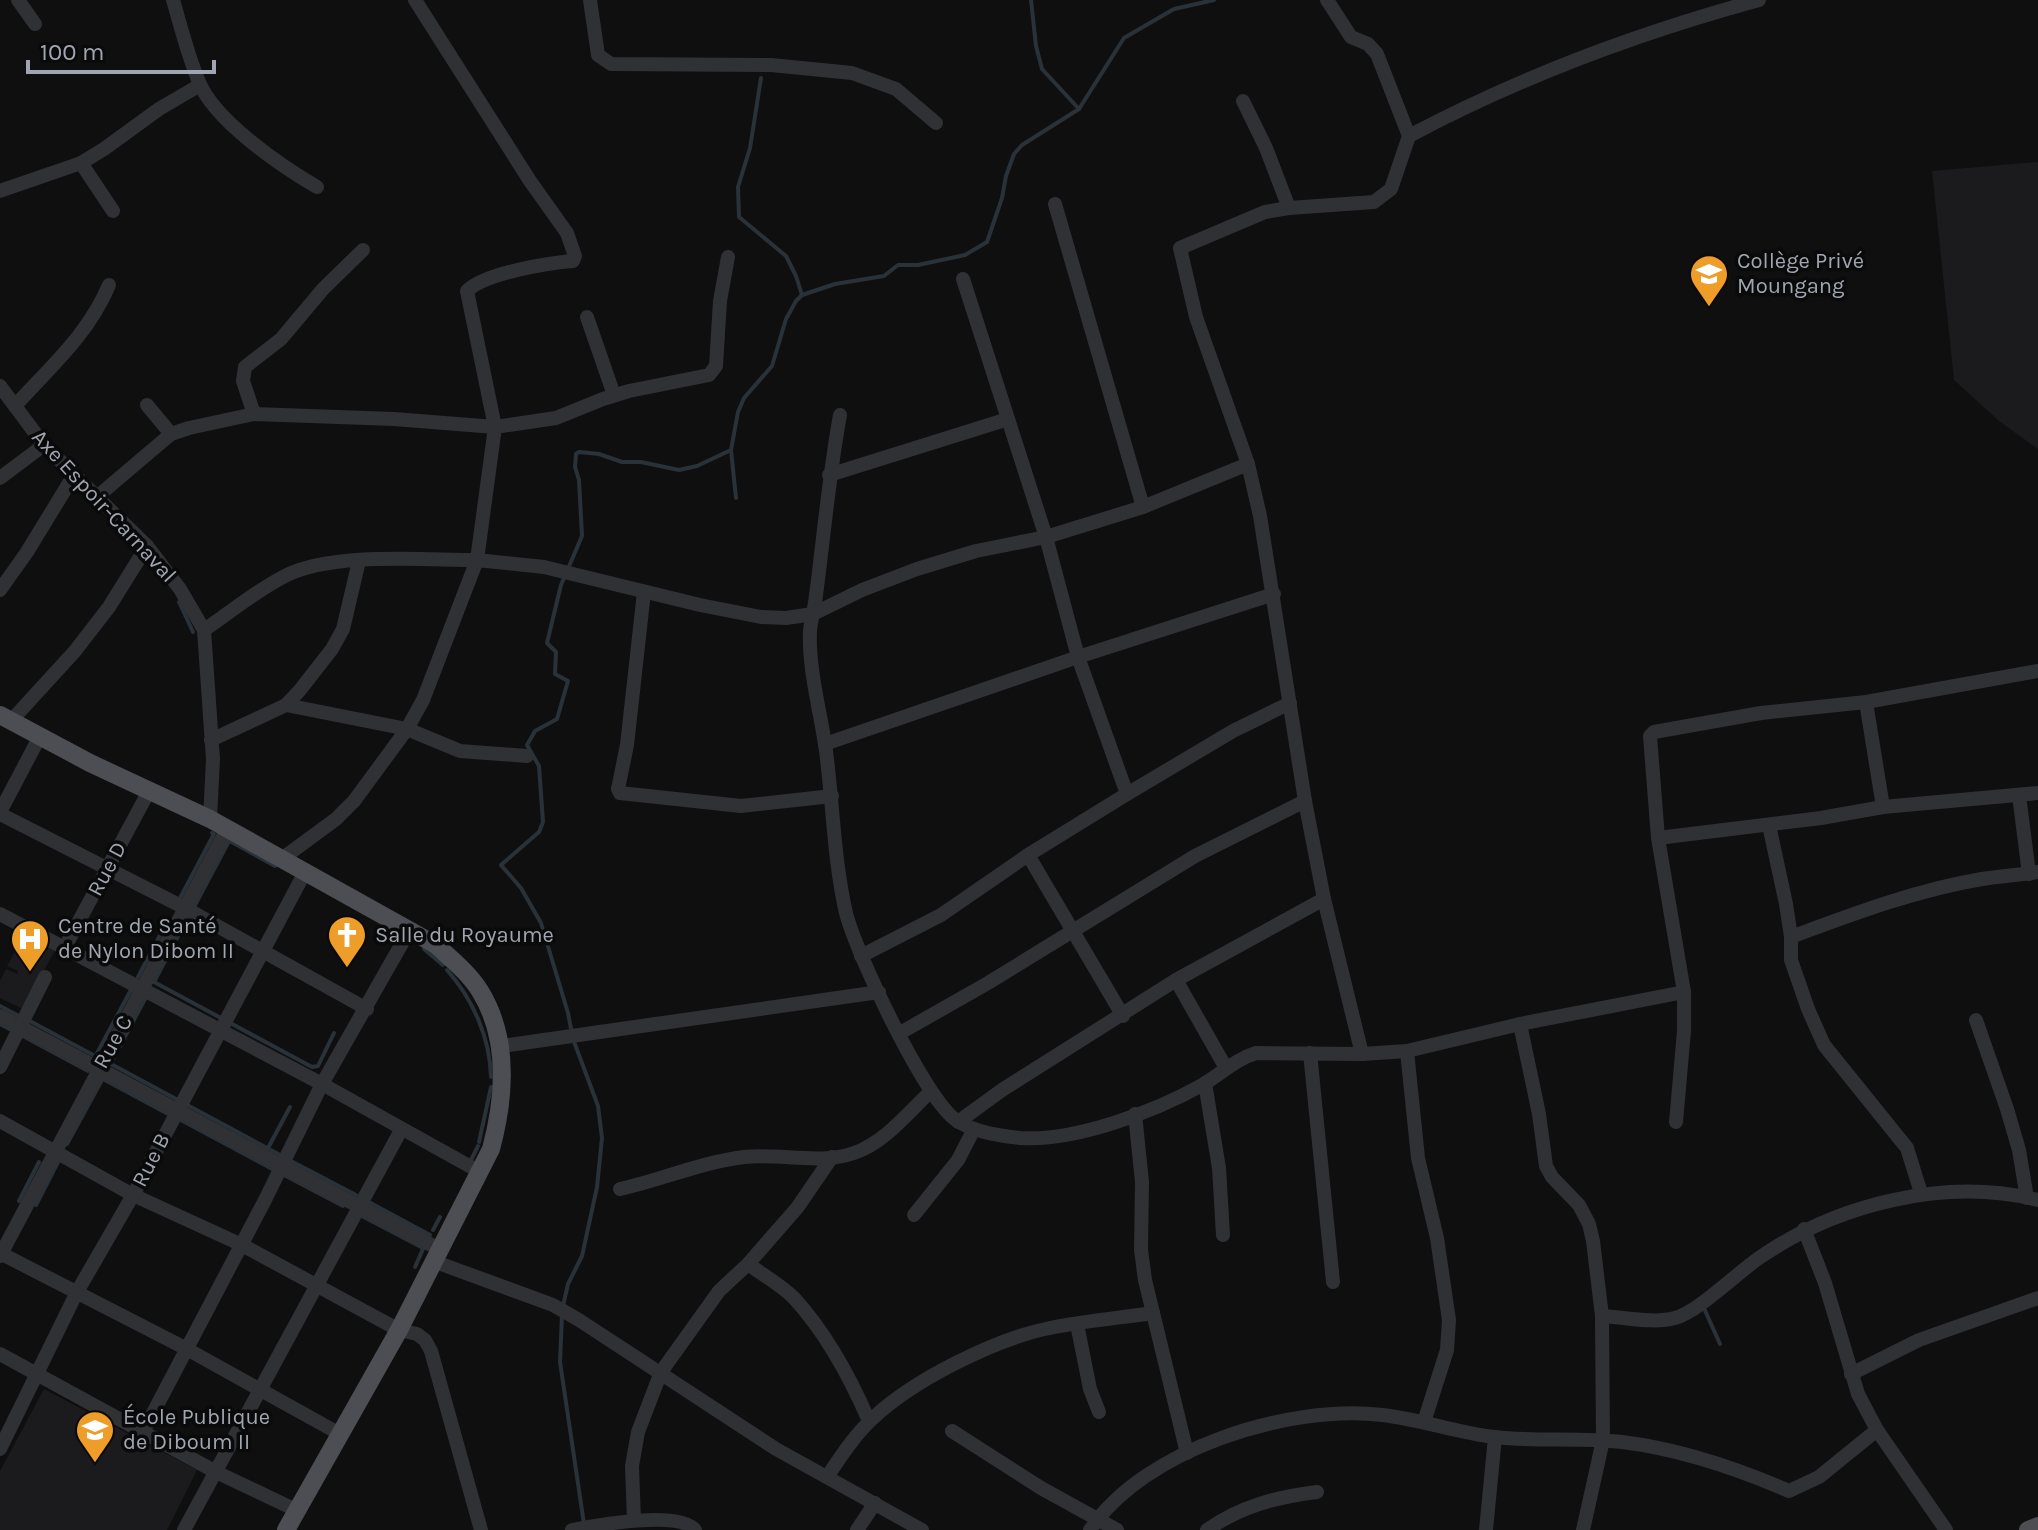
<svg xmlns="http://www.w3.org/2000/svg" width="2038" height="1530" font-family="Karla,sans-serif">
	<rect width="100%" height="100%" fill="#0f0f10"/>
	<!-- built -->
	<g fill="#1b1b1d">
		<path d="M2038,162V449L1999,421L1954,380L1932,171Z"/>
		<path d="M21,940L36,947L40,942L55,950L23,1009L0,998V981L6,969L17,974L18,971L7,966Z"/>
		<path d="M44,1389L197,1470L167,1530H0V1471Z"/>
	</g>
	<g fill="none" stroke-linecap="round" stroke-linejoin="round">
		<!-- stream -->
		<g stroke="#293238" stroke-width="4">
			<path d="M1031,0L1036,46L1042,69L1079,109"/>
			<path d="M761,78L750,148L738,187L739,217L786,256L796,276L802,295"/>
			<path d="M736,498L731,450L738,412L744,398L772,366L786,319L796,301L802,295L835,284L884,276L898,265H918L965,255L987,242L1002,198L1006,176L1014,154L1022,145L1079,109L1124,38L1174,9L1214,0"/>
			<path d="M179,602L193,632"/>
			<path d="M228,840L275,866"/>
			<path d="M179,900L214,834L212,833"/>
			<path d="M194,907L229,841"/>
			<path d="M424,949L443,965"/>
			<path d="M447,970C473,999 490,1038 491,1077"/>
			<path d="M138,977L166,924"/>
			<path d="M154,982L312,1067L318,1066L334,1033"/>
			<path d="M154,982L189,915"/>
			<path d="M0,1006L19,1016"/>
			<path d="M28,1020L95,1056"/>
			<path d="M0,1024L15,1032"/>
			<path d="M21,1035L88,1071"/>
			<path d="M95,1057L132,988"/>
			<path d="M111,1064L280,1155"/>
			<path d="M110,1065L146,997"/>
			<path d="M103,1079L170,1115"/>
			<path d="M179,1119L276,1171"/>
			<path d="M479,1142L491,1087"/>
			<path d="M67,1144L103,1078"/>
			<path d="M268,1148L290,1107"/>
			<path d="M471,1160L478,1146"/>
			<path d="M291,1161L356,1195"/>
			<path d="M284,1175L343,1206"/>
			<path d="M365,1200L430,1235"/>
			<path d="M19,1201L39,1162"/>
			<path d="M36,1205L59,1160"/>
			<path d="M358,1214L423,1248"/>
			<path d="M433,1230L440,1217"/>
			<path d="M415,1267L423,1249"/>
			<path d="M563,1306L568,1284L582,1256L597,1187L602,1138L598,1106L573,1039L568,1013L541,923L521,888L501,865L539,832L543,822L539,766L527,745L535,731L557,719L568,681L555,674L556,652L547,643L561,585L582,536L579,480L575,467L576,454L579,452L599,454L622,462H641L679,470L697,466L731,450"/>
			<path d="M1703,1306L1720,1344"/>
			<path d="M562,1315L560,1362L584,1524"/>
		</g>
		<!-- minor -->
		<g stroke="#303135" stroke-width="14">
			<path d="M18,0L35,24"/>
			<path d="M173,0C181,27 188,56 199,82C215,121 281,166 317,187"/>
			<path d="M590,0L598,55L611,64L771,65L852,73L896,89L936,123"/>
			<path d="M1327,0L1351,37L1368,44L1377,54L1409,136"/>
			<path d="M1243,101L1266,148L1289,208"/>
			<path d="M81,163L113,211"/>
			<path d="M0,191L81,163L104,149L159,109L200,85"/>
			<path d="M1055,204L1143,507"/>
			<path d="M963,279L1046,537L1078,657L1127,794"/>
			<path d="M587,317L614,395"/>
			<path d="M0,386L44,445L147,546L180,589L204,630L213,759L210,819"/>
			<path d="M147,405L171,434"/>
			<path d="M15,406C50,367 88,335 109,285"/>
			<path d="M254,414L243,381L245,367L281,339L323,289L363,250"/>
			<path d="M840,415C829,475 824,535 816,595C815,607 811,619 810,631C808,668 821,714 826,751C833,805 834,861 846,913C856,953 925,1099 956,1120C973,1132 1000,1136 1020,1138C1075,1142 1156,1111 1204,1084C1222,1073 1236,1059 1256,1053L1362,1054L1407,1051L1520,1024L1684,992L1658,838L1650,736L1654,732L1761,713L1866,702L2038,671"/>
			<path d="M829,475L1008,419"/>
			<path d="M0,478L44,445"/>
			<path d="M98,496L171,434L189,428L254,414L394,419L495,427L556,418L603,399L629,391L709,375L716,366L720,301L728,257"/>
			<path d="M0,590L27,552L74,475"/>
			<path d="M644,592L627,745L618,789L620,793L741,806L832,796"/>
			<path d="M204,630C231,612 258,589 287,575C334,552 423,560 477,560L495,427L467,291C485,273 548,263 573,261L575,256L567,233L530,181L415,0"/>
			<path d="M1866,702L1883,807"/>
			<path d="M286,705L407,729L460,751L527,756"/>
			<path d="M11,721L75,651L109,607L147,546"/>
			<path d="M211,740L286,705L300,690L332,649L343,629L359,561"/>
			<path d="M825,744L1078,657L1274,594"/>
			<path d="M2019,795L2029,874"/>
			<path d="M0,812L39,738"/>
			<path d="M0,814L185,908L367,1009"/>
			<path d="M1769,825L1786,904L1791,937V960L1808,1009L1824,1045L1907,1148L1921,1193"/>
			<path d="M1658,838L1821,818L1883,807L2038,793"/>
			<path d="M1028,855L1123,1016"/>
			<path d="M283,858L336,819L354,801L407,729L423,700L477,560L544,567L700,605L761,617L786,618L813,614L862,590L917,569L976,551L1046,537L1143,507L1248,464"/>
			<path d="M0,914L322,1084L480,1172"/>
			<path d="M1791,937C1853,914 1916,890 1982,879C2001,876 2019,875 2038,872"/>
			<path d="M65,947L149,791"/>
			<path d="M861,956L941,915L1028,855L1127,794L1233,731L1290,703"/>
			<path d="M1176,980L1226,1068"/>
			<path d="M0,1016L439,1249"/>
			<path d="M1976,1020L2007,1109L2019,1150L2027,1198"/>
			<path d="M1520,1024L1539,1114L1546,1166L1552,1177L1579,1205L1589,1224L1593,1241L1602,1316L1603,1440L1583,1530"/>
			<path d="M900,1033L988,983L1195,856L1305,801"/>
			<path d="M502,1046L879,992"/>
			<path d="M1407,1051L1418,1158L1437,1238L1449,1320L1447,1350L1424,1422"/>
			<path d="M1310,1053L1333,1282"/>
			<path d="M1362,1054L1324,899L1305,801L1260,516L1248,464L1196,317L1180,248L1265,212L1289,208L1374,202L1391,189L1409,136C1520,77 1638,33 1759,0"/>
			<path d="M0,1067L45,977"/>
			<path d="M1205,1083L1219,1168L1223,1235"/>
			<path d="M1135,1114L1142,1182L1141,1250L1145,1280L1187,1453"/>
			<path d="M0,1121L133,1195L242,1245L399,1330L417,1334L425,1340L431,1351L481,1530"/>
			<path d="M958,1122L1002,1090L1176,980L1324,899"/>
			<path d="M1676,1122L1684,1031V992"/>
			<path d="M620,1189C661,1180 702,1162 744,1157C780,1153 820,1165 854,1153C884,1143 908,1113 930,1092"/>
			<path d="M914,1215L958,1160L974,1129"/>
			<path d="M1804,1229L1825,1283L1858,1394L1877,1430L1946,1530"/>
			<path d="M0,1253L185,1348L340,1434"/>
			<path d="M0,1256L227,829"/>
			<path d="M433,1261L553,1305L579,1320L776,1449L922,1530"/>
			<path d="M748,1264C763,1275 781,1285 794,1298C827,1334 850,1377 869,1421"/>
			<path d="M1602,1316C1624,1317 1653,1324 1675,1318C1698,1312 1737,1273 1759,1258C1837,1204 1945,1177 2038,1200"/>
			<path d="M1077,1324L1090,1389L1099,1412"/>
			<path d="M0,1354L216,1472L296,1510"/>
			<path d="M1851,1374L1919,1340L2038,1298"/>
			<path d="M952,1431L1041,1488L1117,1530"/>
			<path d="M143,1432L265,1200L322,1084L409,931"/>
			<path d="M0,1449L77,1292L133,1195L305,872"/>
			<path d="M827,1477C841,1456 854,1436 872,1419C913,1380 995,1339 1050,1328C1084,1321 1119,1318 1153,1313"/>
			<path d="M634,1520L632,1466L638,1432L661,1372L719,1291L748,1264L797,1208L832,1157"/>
			<path d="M184,1530L401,1130"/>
			<path d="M572,1530C597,1525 679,1510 695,1530"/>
			<path d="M857,1530L875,1503"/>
			<path d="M1090,1530C1144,1449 1289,1404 1382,1415C1420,1419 1457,1433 1495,1437C1537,1442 1580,1437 1622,1442C1680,1449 1736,1468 1789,1491L1819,1477L1877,1430"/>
			<path d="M1207,1530C1241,1506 1277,1497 1317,1492"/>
			<path d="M1486,1530L1495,1437"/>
		</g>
		<!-- major -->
		<g stroke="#4c4e54" stroke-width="18">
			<path d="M0,715L90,763L210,819L436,945C451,959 469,973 480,991C509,1038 505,1097 491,1149L399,1330L286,1530"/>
			<path d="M2028,1530L2038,1526"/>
		</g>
	</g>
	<!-- icons -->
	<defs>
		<symbol id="school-pin" viewBox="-11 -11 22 30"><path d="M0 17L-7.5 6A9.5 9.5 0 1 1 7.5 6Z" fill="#ee9d28" stroke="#0a0a0b"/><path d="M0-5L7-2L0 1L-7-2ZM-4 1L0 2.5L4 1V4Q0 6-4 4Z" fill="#fff"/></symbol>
		<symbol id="church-pin" viewBox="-11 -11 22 30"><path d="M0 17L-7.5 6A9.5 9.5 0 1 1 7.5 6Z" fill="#ee9d28" stroke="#0a0a0b"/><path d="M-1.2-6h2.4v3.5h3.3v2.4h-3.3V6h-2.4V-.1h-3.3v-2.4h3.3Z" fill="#fff"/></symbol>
		<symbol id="hospital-pin" viewBox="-11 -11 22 30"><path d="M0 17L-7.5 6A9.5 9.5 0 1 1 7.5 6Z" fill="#ee9d28" stroke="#0a0a0b"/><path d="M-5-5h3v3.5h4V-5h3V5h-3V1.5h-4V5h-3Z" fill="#fff"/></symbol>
	</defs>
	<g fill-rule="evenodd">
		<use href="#school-pin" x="1687" y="252" width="44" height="60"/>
		<use href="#church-pin" x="325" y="913" width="44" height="60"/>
		<use href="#hospital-pin" x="8" y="917" width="44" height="60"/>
		<use href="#school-pin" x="73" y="1408" width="44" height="60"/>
	</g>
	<g text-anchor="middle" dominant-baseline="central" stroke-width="7" stroke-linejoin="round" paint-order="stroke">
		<!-- poi labels -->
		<g font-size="22" fill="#a0a6b1" stroke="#0a0a0b" text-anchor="start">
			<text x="1737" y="261">Collège Privé<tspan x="1737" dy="25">Moungang</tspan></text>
			<text x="58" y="926">Centre de Santé<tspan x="58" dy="25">de Nylon Dibom II</tspan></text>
			<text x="375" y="935">Salle du Royaume</text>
			<text x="123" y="1417">École Publique<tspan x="123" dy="25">de Diboum II</tspan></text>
		</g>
		<!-- street labels -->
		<g font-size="22" fill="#a0a6b1" stroke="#0a0a0b">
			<text transform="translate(104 506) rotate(47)">Axe Espoir-Carnaval</text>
			<text transform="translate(107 869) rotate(-62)">Rue D</text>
			<text transform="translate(113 1042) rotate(-61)">Rue C</text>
			<text transform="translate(151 1160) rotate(-63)">Rue B</text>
		</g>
	</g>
	<!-- scale -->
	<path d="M28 60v12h186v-12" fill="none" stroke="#a0a6b1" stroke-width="4"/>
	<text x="40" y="60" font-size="24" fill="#a0a6b1" stroke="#0a0a0b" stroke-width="6" paint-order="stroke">100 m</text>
</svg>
